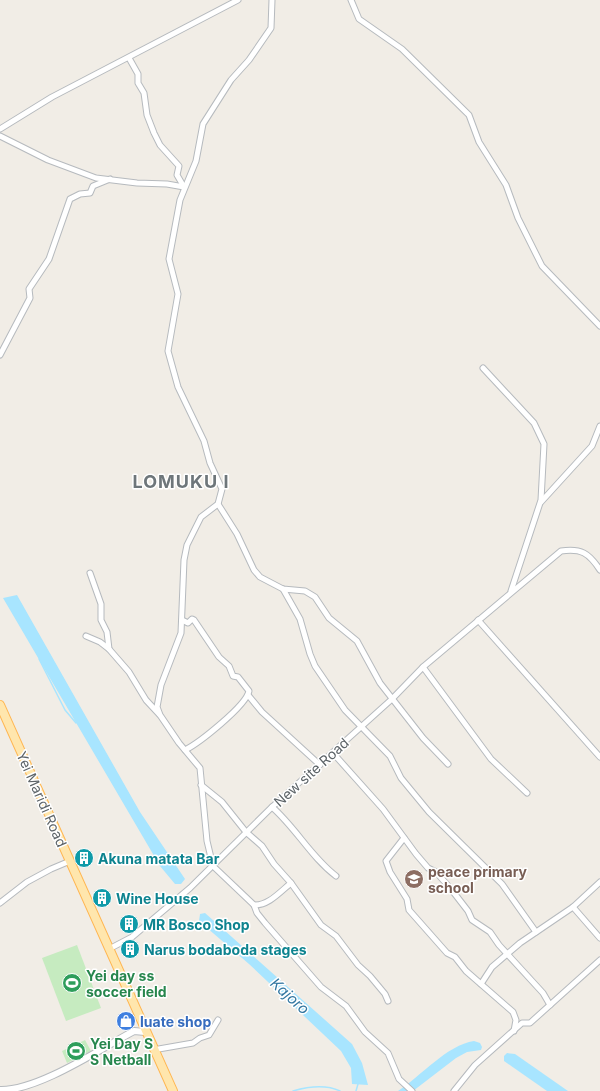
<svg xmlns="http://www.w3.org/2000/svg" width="600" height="1091" font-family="Inter,sans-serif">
	<rect width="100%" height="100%" fill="#f1ede6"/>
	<!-- green -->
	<g fill="#c6ebc0">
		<path d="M77,945L101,1008L66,1021L42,958Z"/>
		<path d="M85,1040L91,1051L67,1063L62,1051Z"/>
	</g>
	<!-- water -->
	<g fill="#a8e5ff">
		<path d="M17,595L140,812L185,879L181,884H175L160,866L3,598Z"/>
		<path d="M205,913L352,1044L362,1063L368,1085L352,1084L351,1068L341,1051L249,964L199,921L200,914Z"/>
		<path d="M474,1041L480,1043L482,1047L481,1050L467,1052L456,1058L413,1091H398C421,1076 447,1045 474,1041Z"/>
		<path d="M507,1053L515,1054L568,1091H547L504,1061V1056Z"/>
	</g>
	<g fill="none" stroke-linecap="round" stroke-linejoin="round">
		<!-- stream -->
		<g stroke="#a8e5ff" stroke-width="1.5">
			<path d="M39,659L65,710L76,723"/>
			<path d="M293,1091C307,1087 325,1084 340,1091"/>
			<path d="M356,1091L358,1084"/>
		</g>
		<defs>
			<g id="minor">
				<path d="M272,0L271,28L249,60L231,80L203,124L196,161L180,200L169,259L178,294L168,351L178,387L204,441L210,463L222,489L218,504L201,517L187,545L184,560L181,633L161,685L157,707L160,715L179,743L200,768L207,841L213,866L254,905L257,913L265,923L321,987L346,1006L365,1032L388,1053L399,1079L412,1091"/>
				<path d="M351,0L359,19L402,49L469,115L479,142L506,185L518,218L542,266L600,326"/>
				<path d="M129,58L138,74V83L144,93L147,115L154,133L160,145L179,166L177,175L184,187"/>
				<path d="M0,129L52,97L238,0"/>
				<path d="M0,136L48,160L96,178L137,183L167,184L184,187"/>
				<path d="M0,355L30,298L29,289L49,259L70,199L80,194L90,193L93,186L110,179"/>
				<path d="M483,368L534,423L544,444L541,500L511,591"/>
				<path d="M541,502L592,446L600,426"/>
				<path d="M218,504L237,534L254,570L260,577L283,589L305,591L315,597L329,618L357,641L380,683L423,738L448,764"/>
				<path d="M90,573L101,604V620L107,632L109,649L129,672L146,700L159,714"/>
				<path d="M283,589L300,619L310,654L315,666L345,710L390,756L401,778L429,812L502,884L536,932"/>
				<path d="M182,620L188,623L192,619L194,620L219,657L229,666L233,676L238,677L249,691C246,706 199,743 185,750"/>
				<path d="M478,620L600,757"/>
				<path d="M86,636L100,642L109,649"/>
				<path d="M423,667L491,759L527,793"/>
				<path d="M248,695L262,712L320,765"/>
				<path d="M333,753L383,809L416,854L428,868L436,872L451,889L468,911L472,920L490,932L499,945L543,993L550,1005"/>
				<path d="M201,785L222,802L246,832L262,846L274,864L291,883L321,925L336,936L358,965L370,976L385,994L388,1001"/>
				<path d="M272,807C296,828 311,857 336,876"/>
				<path d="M404,838L386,861L390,872L407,899L409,910L447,953L455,957L466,971L513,1012L516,1020L514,1031"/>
				<path d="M0,903L27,882L51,869L70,861"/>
				<path d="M254,905C268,906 280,892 291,883"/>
				<path d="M573,907L600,938"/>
				<path d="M109,949L132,937L190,888L272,807L392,699L423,667L561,551C581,548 589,553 600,570"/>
				<path d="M481,984L492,967L520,943L573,907L600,882"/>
				<path d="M153,1050L193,1043L200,1038L209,1035L218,1020"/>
				<path d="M454,1091L475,1065L522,1023H530L600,960"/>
			</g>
			<path id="tertiary" d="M0,1090C38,1091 100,1049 134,1031L145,1032"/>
			<path id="primary" d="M0,705L173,1091"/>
		</defs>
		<!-- minor casing -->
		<use href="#minor" stroke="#b6babe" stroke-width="7"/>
		<!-- tertiary casing -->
		<use href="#tertiary" stroke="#b6babe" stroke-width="8"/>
		<!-- primary casing -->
		<use href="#primary" stroke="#ffb651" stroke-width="10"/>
		<!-- minor -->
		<use href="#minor" stroke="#fff" stroke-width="5"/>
		<!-- tertiary -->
		<use href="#tertiary" stroke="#fff" stroke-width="6"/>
		<!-- primary -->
		<use href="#primary" stroke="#ffe6ad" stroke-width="8"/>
	</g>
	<!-- icons -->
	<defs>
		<symbol id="building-disc" viewBox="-11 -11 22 22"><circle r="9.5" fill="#0f9aa8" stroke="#fff"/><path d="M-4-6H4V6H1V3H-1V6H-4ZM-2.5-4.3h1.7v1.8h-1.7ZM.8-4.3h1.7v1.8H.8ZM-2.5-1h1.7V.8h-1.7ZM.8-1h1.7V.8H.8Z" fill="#fff"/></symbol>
		<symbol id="school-disc" viewBox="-11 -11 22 22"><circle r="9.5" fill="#8d6e63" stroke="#fff"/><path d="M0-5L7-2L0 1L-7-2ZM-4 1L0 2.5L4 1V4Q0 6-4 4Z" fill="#fff"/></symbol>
		<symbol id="stadium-disc" viewBox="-11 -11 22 22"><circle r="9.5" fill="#2e9e5b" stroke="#fff"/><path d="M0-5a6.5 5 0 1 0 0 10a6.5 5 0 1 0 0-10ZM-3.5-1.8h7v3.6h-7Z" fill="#fff"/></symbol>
		<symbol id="shop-disc" viewBox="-11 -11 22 22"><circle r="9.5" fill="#3f7fe0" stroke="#fff"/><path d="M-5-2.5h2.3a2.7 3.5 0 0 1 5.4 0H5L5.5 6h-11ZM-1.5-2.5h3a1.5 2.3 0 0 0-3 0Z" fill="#fff"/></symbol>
	</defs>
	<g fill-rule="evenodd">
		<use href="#building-disc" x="73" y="847" width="22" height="22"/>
		<use href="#school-disc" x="403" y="868" width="22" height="22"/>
		<use href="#building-disc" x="91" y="887" width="22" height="22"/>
		<use href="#building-disc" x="118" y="913" width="22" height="22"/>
		<use href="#building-disc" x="119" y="938" width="22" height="22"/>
		<use href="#stadium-disc" x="61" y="972" width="22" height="22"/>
		<use href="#shop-disc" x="115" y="1010" width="22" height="22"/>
		<use href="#stadium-disc" x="65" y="1040" width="22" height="22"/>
	</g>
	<g text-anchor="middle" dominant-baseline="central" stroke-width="3" stroke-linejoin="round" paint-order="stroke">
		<!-- street labels -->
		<g font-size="14" fill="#5d6468" stroke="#fff">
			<text transform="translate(311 772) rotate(-42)">New site Road</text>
			<text transform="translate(42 799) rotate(66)">Yei Maridi Road</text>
		</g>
		<!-- culture labels -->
		<g font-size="14" font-weight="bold" fill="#0d838f" stroke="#fff" text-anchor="start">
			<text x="98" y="858">Akuna matata Bar</text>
			<text x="116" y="898">Wine House</text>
			<text x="143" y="924">MR Bosco Shop</text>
			<text x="144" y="949">Narus bodaboda stages</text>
		</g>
		<!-- education labels -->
		<g font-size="14" font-weight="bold" fill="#785e54" stroke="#fff" text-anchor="start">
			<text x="428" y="871">peace primary<tspan x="428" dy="16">school</tspan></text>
		</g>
		<!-- leisure labels -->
		<g font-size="14" font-weight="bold" fill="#27864d" stroke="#fff" text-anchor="start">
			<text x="86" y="975">Yei day ss<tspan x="86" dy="16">soccer field</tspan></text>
			<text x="90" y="1043">Yei Day S<tspan x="90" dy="16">S Netball</tspan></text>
		</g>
		<!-- shop labels -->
		<g font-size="14" font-weight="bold" fill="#366cbe" stroke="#fff" text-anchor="start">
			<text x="140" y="1021">luate shop</text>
		</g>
		<!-- water labels -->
		<g font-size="15" font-style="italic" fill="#3277a1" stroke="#fff">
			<text transform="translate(290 996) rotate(42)">Kajoro</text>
		</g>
		<!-- district labels -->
		<g font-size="18" font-weight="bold" letter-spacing="1" fill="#6e767a" stroke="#fff">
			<text x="181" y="481">LOMUKU I</text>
		</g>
	</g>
</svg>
